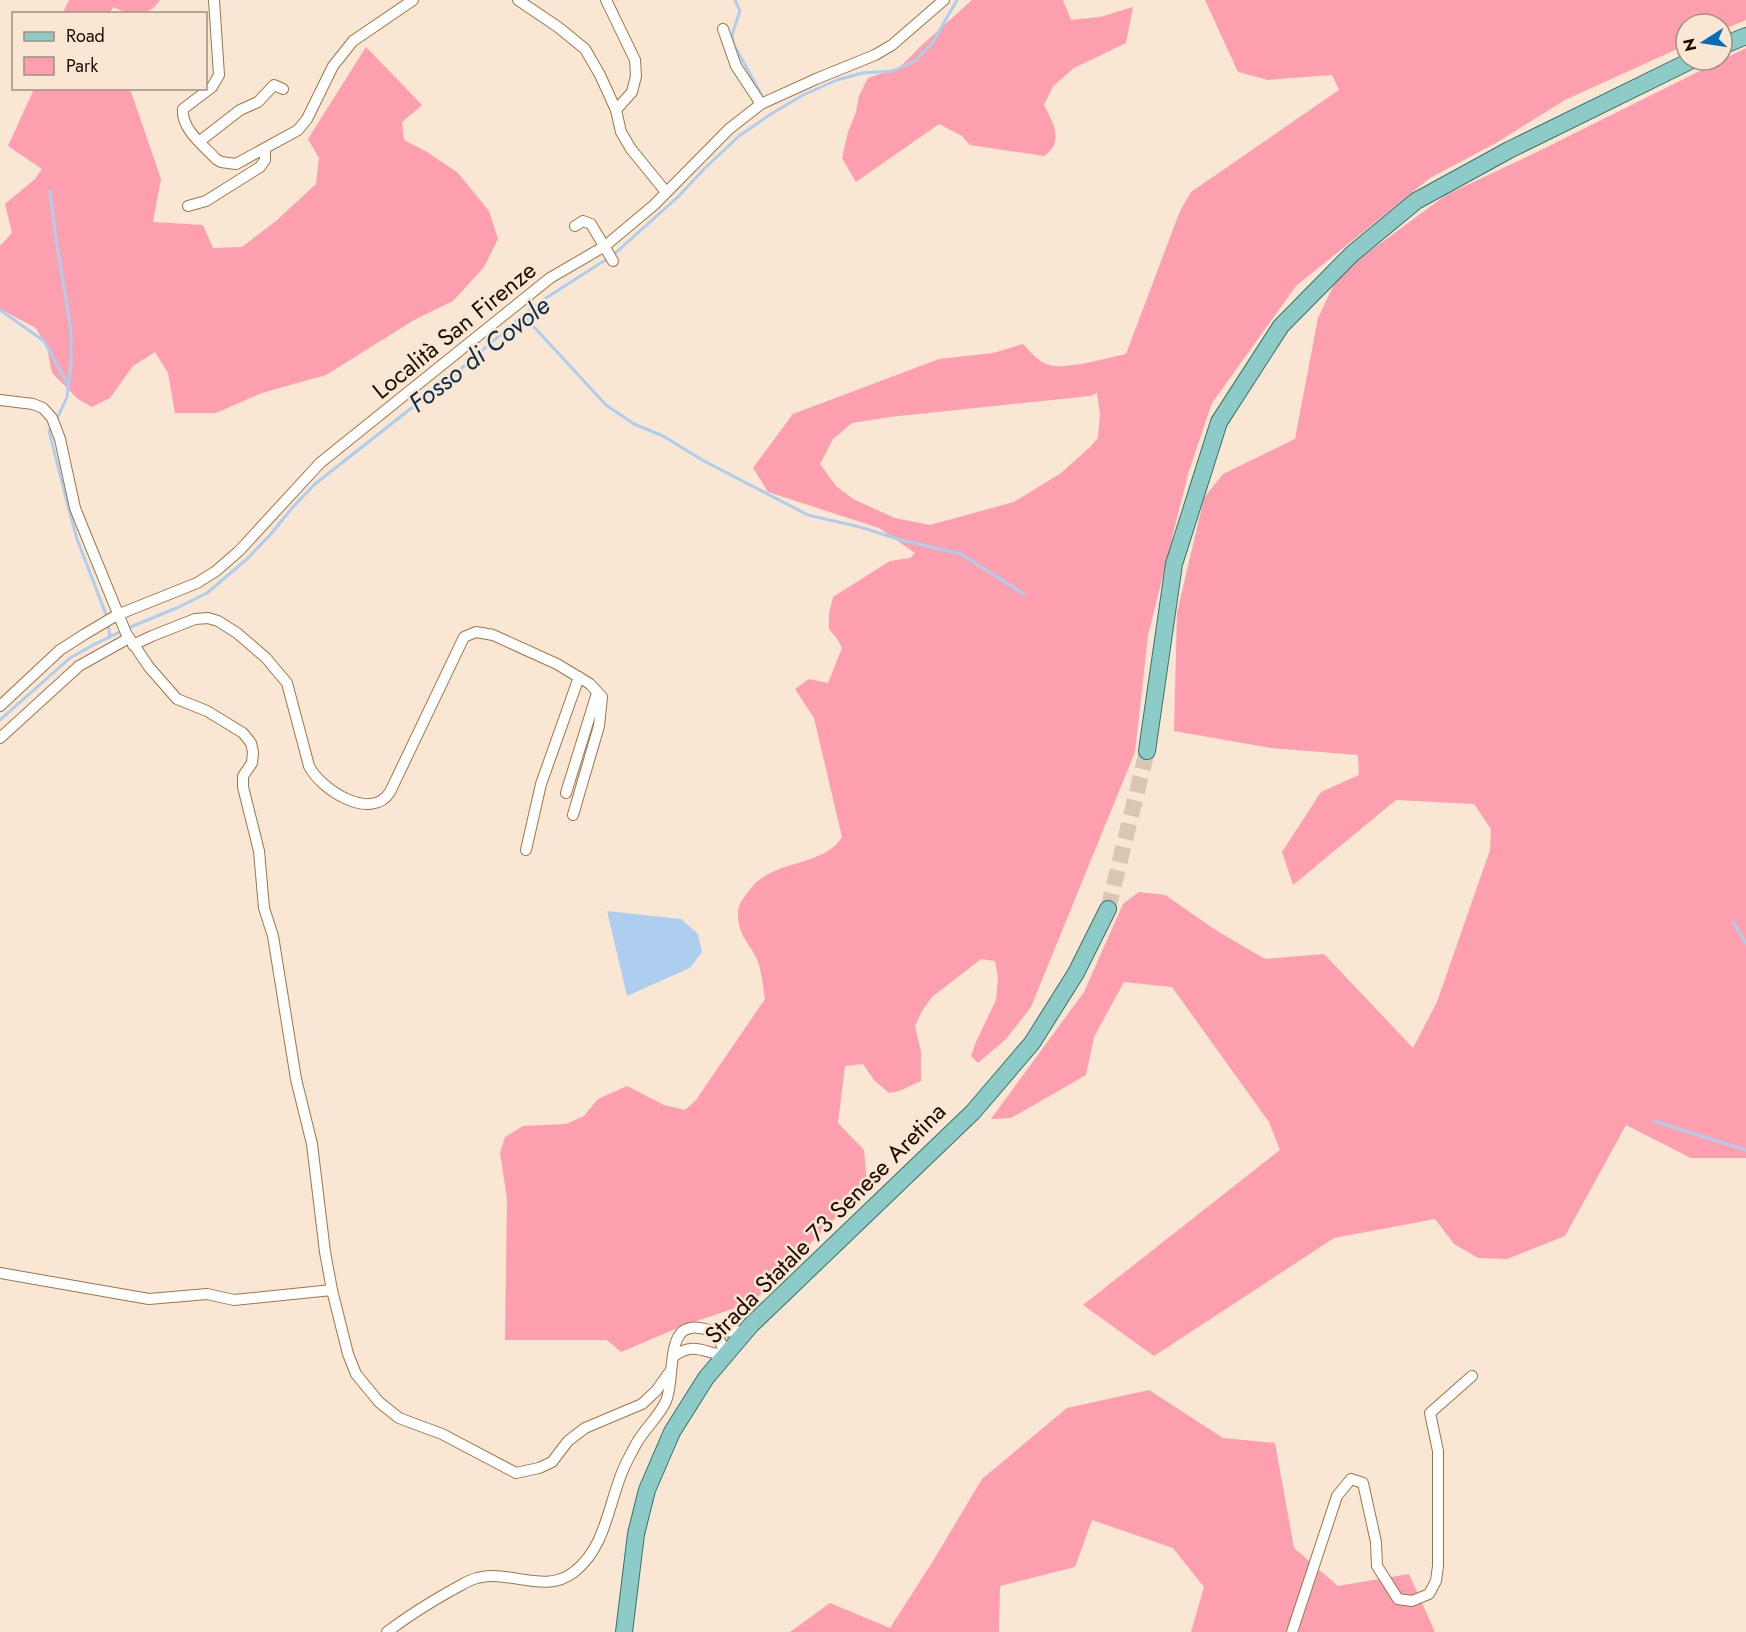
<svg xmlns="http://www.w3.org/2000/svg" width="1746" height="1632" font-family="Jost,sans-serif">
	<rect width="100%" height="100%" fill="#fae7d3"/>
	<!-- green -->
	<g fill="#fd9fae" fill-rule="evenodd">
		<path d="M69,0H160C148,18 130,16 114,7L109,13H63Z"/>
		<path d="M972,0H1063L1071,20L1100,17L1133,7L1126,43L1074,68L1053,86L1044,105C1053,123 1065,141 1044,156L970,145L962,136L939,124L856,182L842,158L848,132L856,112L859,96L868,78L900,67L921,46Z"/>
		<path d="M1205,0H1746V20L1722,30V24H1686V45L1565,100L1496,143L1430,178L1296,286L1212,403L1188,474L1148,636L1135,752L1031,1007L1006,1039L978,1063L971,1056L976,1042L996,1000L998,977L995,961L981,959L932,997L922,1011L915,1026L921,1052V1081L899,1091L889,1093L874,1080L863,1064L845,1066L838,1123L864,1150L867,1186L753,1302L685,1325L621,1352L607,1340H505L507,1198L500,1153L505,1137L523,1126L566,1124L584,1116L598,1099L627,1086L664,1105L685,1110L696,1100L765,999C763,987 762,973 758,962C752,945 739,938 738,916C737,906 742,900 748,892C753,886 758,880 765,876C789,861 827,862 842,837L814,718L795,689L809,679L828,683L842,648L838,640L829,629V614L833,597L890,561L910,558L915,553L879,528L768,492L753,468L793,414L939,359L993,353L1023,344C1030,351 1039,363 1049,365C1067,370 1107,358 1126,354L1180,211L1191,192L1339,90L1332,75L1268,80L1238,72ZM1097,393L1100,414L1098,438L1090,447L1061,473L1014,502L930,525L895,518L853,499L836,486L820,464L833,439L852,423L890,417L1090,396Z"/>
		<path d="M366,47L422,105L402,122L404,140L427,152L458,173L489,211L498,239L484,267L453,301L414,320L326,375L262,393L216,413H175L168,373L155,352L133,366L110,398L92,407L78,399L52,373L47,348L36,328L0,309V246L12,233L5,204L35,179L42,169L8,146L34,89H130L161,179L153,222L203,225L213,248L242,247L276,221L316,184L319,158L308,139Z"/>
		<path d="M1746,48V1158H1691L1626,1125L1565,1236L1507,1259L1478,1258L1454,1244L1435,1219L1334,1238L1154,1356L1083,1305L1280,1150L1269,1122L1172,987L1124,982L1094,1037L1086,1075L1011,1118L991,1119L1084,992L1123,904L1139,892L1165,895L1217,931L1265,959L1324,954L1413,1048L1437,1002L1490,850L1491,829L1474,804L1396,800L1293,885L1282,852L1321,792L1359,775L1358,755L1271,748L1174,731L1177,613L1204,498L1223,474L1295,439L1318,318L1339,274L1446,195L1539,151Z"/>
		<path d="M1149,1390L1223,1438L1275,1443L1294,1548L1338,1586L1409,1574L1435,1632H1191L1204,1587L1173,1548L1092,1520L1075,1567L1000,1586L999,1632H790L830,1603L890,1628L933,1561L982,1479L1067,1408Z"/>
	</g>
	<!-- water -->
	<path fill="#aeceef" d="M607,911L681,919L698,934L702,952L690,968L627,996Z"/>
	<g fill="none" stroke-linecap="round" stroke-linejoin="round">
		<!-- stream -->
		<g stroke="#aeceef" stroke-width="3">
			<path d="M735,0L740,11L732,35L734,45L764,99"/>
			<path d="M50,191L56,238L71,331V363L67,397L56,421"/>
			<path d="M613,255L678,197L704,169L739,136L771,114L803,95L837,80L862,73L893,71L915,61L933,42L957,0"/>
			<path d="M0,310L44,341L67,383"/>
			<path d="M523,315L606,405L634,424L663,436L704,461L808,515L860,527L901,540L961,554L1024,594"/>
			<path d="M52,427L49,431L68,506L77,539L107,617"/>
			<path d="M108,624L110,637"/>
			<path d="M0,720L70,658L95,644L128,628L179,607L207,593L247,559L270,535L293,507L315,484L456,373L522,316L546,298L607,259"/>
			<path d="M1733,922L1746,943"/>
			<path d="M1654,1121L1746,1150"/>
		</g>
		<!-- primary-tunnel -->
		<path stroke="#d9c6b3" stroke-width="16" stroke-dasharray="16 8" stroke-linecap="butt" d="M1108,909L1147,751"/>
		<defs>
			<g id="street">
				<path d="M214,0L219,75L212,87L183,109C181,129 203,145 216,159L221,162L236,164L298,130L307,119L333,66L353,41L413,0"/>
				<path d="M518,0L558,27L585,49L600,75L616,110L621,132L631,149L666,192"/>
				<path d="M606,0L635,60L636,76L632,92L616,110"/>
				<path d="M723,29L736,66L761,104"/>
				<path d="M200,141L240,110L258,102L274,85L283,89"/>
				<path d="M188,206L206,201L260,167L265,160V149"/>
				<path d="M575,226L583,221L591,224L613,261"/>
				<path d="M0,400L33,404L43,408L52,418L60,439L75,508L83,528L126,633L149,667L177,699L207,711L243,733L251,743L253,752L252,763L243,776V787L259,851L264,908L273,936L296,1079L312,1144L325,1252L332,1290L348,1354L356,1374L379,1402L399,1418L442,1434L516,1473L539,1468L552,1462L568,1441L585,1428L642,1404L656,1391L671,1370"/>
				<path d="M133,645L152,636L195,619L208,618L218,621L237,633L266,658L287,683L309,766C320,789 371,822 390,792L464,637L476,632L493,635L557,664L590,684L602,697L599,726L573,815"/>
				<path d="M0,706L60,650L85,634L117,615L197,583L216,571L239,551L320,463L550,278L605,246L654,205L729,129L761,104L816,79L875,55L892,45L944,0"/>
				<path d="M0,738L79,666L129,638"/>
				<path d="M566,793L597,693"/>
				<path d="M526,850L541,784L579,677"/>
				<path d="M0,1273L149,1299L207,1294L234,1300L332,1290"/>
				<path d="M674,1356C694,1342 702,1352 724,1355L721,1343L714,1331"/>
				<path d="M387,1632C408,1616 429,1603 452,1590C460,1586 468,1580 477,1578C509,1569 545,1595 574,1572C606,1547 608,1505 623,1470C626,1462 631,1454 635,1446C643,1430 659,1417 666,1401C674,1383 668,1343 683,1331C693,1324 703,1329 714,1331C724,1332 735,1331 746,1331"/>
				<path d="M1292,1632L1337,1496L1351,1479L1363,1483L1376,1542L1377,1566L1398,1599L1412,1601L1429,1594L1436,1581L1438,1566V1451L1430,1413L1472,1376"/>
			</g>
			<g id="primary">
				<path d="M1722,46L1746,36"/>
				<path d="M1147,751L1174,564L1219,422L1281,326L1352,254L1416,201L1509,150L1692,60"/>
				<path d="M624,1632L636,1534L647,1490L672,1432L706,1378L751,1325L973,1112L1032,1043L1076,973L1108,909"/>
			</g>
		</defs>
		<!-- street casing -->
		<use href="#street" stroke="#9f7545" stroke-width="12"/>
		<!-- primary casing -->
		<use href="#primary" stroke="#34726a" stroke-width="18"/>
		<!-- street -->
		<use href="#street" stroke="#fff" stroke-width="10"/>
		<!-- primary -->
		<use href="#primary" stroke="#8dcbc8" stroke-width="16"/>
	</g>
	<g text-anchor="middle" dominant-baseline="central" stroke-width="5" stroke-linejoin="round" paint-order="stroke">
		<!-- street labels -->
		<g font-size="24" fill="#1c0d00" stroke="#fae7d3">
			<text transform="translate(454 330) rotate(-39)">Località San Firenze</text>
			<text transform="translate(825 1223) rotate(-45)">Strada Statale 73 Senese Aretina</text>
		</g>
		<!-- water labels -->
		<g font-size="26" font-style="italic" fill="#0b2e4e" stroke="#fae7d3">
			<text transform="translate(479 354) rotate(-38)">Fosso di Covole</text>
		</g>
	</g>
	<!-- legend -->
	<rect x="12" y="12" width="195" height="78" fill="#fae7d3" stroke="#a1907f" stroke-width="1.5"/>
	<rect x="24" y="32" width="30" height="9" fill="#8dcbc8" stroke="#a1907f" stroke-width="1.5"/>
	<text x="66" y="42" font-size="18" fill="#1c0d00">Road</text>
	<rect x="24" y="57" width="30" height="18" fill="#fd9fae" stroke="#a1907f" stroke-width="1.5"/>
	<text x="66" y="72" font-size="18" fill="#1c0d00">Park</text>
	<!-- north arrow -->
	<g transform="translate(1704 42) rotate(258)"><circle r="28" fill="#fae7d3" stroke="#a1907f" stroke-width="1.5"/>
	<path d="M0-4.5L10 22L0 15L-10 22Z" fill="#056cb8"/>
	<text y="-9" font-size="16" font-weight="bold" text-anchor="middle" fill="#1c0d00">N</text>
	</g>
</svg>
